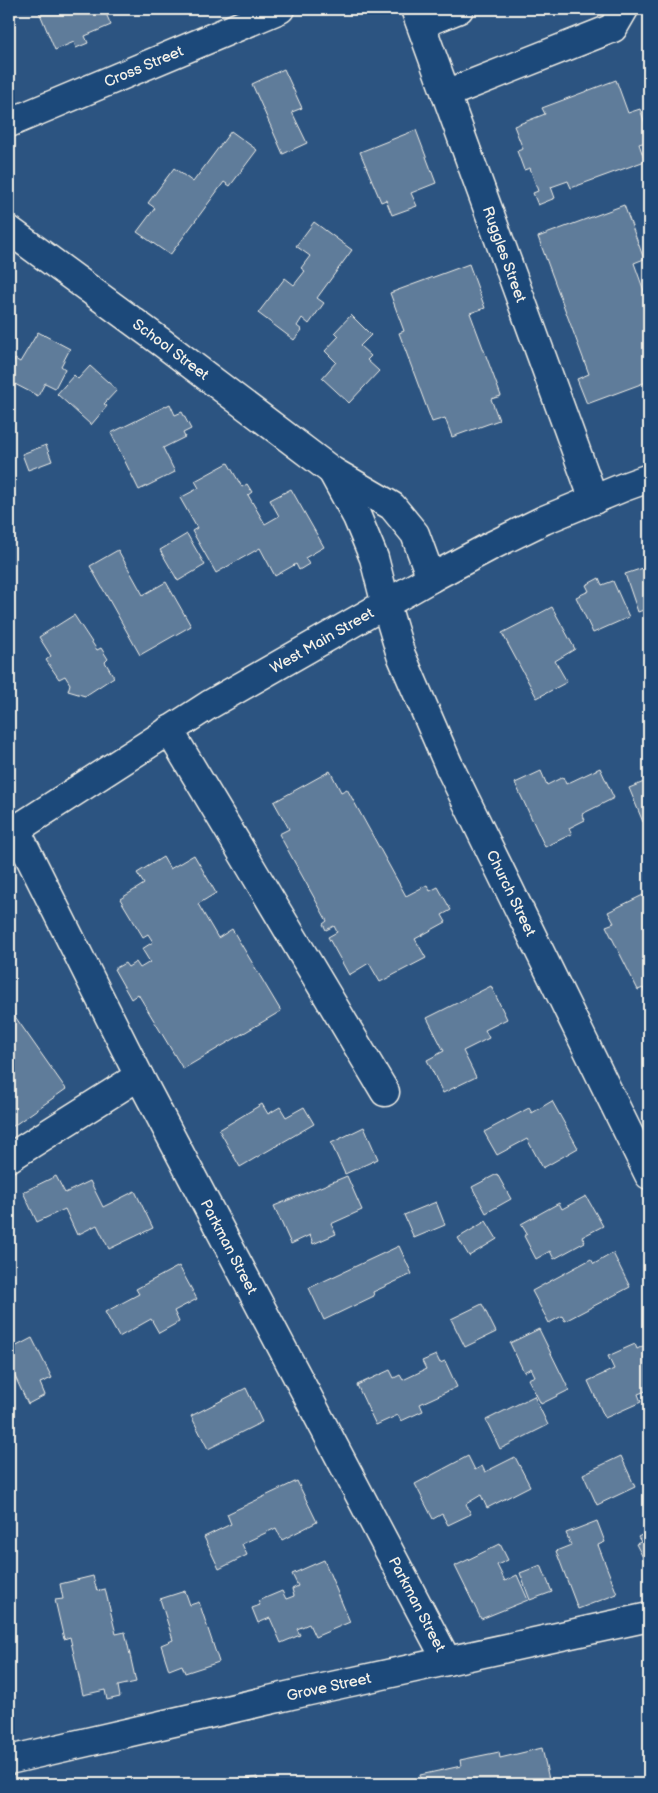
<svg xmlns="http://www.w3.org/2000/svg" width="658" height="1793" font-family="'Balsamiq Sans',sans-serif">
	<rect width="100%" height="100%" fill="#2c5481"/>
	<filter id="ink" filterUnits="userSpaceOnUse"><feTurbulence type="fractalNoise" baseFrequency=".02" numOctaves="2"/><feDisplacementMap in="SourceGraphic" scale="10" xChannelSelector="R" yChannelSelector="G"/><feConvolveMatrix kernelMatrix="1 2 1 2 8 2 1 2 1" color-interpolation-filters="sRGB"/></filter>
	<g filter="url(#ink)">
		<!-- building -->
		<g fill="#5e7b9a" stroke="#f4f1e8">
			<path d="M38,9H62L65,14L78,9H104L111,25L85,36L88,43L76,48L74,42L55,50Z"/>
			<path d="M284,69L302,108L292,112L307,143L283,154L252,84Z"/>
			<path d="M616,80L628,113L640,109L649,135V141L639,144L645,161L571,188L568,181L551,187L555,198L538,205L533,193L538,191L530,168L524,170L517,151L523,149L514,126L545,114L542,108Z"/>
			<path d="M416,130L436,183L411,193L417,206L392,215L386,200L381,202L360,152Z"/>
			<path d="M231,131L257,150L230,186L224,182L170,255L137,232L155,208L148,203L174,168L193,182Z"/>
			<path d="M624,205L644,259L634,263L649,305V381L587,404L577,379L589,374L538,237Z"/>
			<path d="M314,222L352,250L317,298L324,303L309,324L302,318L297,326L302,330L294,340L258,313L285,278L294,285L305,271L301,268L310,256L296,246Z"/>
			<path d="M469,264L485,308L470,313L501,396L491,399L499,420L452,437L445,418L432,422L399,333L404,331L390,293Z"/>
			<path d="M351,315L371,335L360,346L371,356L367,360L379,371L349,403L322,378L336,362L325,351L339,336L335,332Z"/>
			<path d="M38,332L70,349L61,366L65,369L55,388L45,383L38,396L9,381V371L15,359L20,362Z"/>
			<path d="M90,366L117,390L104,404L107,406L91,425L57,394L74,375L78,379Z"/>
			<path d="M170,404L175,415L182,412L191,429L183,433L185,437L163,448L175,472L139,490L111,433Z"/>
			<path d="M46,445L52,461L28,470L22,454Z"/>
			<path d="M228,463L242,487L247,484L252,492L248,495L265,524L279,516L270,500L291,489L324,547L305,558L309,564L299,570L296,564L275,576L260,548L216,573L192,531L197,528L180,498L199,488L195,481Z"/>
			<path d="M187,534L205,565L178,581L160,550Z"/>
			<path d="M118,550L143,595L166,582L191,626L140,655L90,566Z"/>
			<path d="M649,566V608L638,612L625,574Z"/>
			<path d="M599,578L602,585L613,581L629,617L593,633L576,597L589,591L586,585Z"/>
			<path d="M552,607L575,649L555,661L567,682L537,698L502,633Z"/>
			<path d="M74,615L97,650L101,648L108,659L105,662L114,677L85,696L68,691L70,684L65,676L59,679L46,660L51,656L39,637Z"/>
			<path d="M600,768L614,798L582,814L585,820L569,828L572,834L545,847L515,783L541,771L547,785L563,777L566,784Z"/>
			<path d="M330,771L341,792L347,789L406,896L427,885L430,891L438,887L451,910L442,915L446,922L415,939L426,958L380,982L369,963L349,975L328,937L337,932L334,926L326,930L323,924L327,921L279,834L289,829L274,802Z"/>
			<path d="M649,780V819L643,822L629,788Z"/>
			<path d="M194,855L216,893L198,904L218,938L232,929L281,1011L183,1069L138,994L131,999L114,969L125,963L128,967L136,962L140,968L150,962L142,949L153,942L148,934L143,937L120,899L144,884L137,873L163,857L170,869Z"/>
			<path d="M643,895L649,906V1002L643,988L638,990L606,926L614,923L608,912Z"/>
			<path d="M491,986L507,1019L485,1030L489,1038L463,1051L476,1077L443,1093L427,1060L444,1051L427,1018Z"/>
			<path d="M9,1008L66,1089L9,1129Z"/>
			<path d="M552,1101L578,1148L543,1168L527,1139L497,1155L484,1132L529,1108L532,1113Z"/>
			<path d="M262,1104L268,1114L280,1107L286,1117L304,1107L314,1124L240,1167L219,1130Z"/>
			<path d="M364,1127L378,1159L345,1174L331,1143Z"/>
			<path d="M497,1174L511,1199L486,1213L472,1187Z"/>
			<path d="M56,1176L65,1193L90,1181L103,1207L135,1191L153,1228L109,1249L97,1225L77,1235L65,1209L37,1222L23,1192Z"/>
			<path d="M347,1176L362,1210L331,1224L336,1234L313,1244L310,1235L291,1244L274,1206Z"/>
			<path d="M586,1196L603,1226L582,1237L585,1242L554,1259L550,1251L536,1259L524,1236L527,1234L521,1224L559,1203L562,1209Z"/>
			<path d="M436,1202L445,1225L414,1238L404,1215Z"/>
			<path d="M486,1221L497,1239L469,1256L458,1238Z"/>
			<path d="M399,1246L412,1274L373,1292L374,1296L324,1320L309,1288Z"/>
			<path d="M613,1253L630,1287L565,1321L562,1316L549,1323L532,1291L591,1259L594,1264Z"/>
			<path d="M179,1266L197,1299L174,1311L179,1322L159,1333L151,1319L119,1337L105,1312L139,1294L136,1289Z"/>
			<path d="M482,1304L496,1332L465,1347L451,1319Z"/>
			<path d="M539,1329L569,1390L541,1404L528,1379L535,1376L531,1368L524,1372L510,1343Z"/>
			<path d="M32,1338L52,1378L40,1383L45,1395L28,1404L9,1364V1350Z"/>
			<path d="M649,1343V1393L648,1390L638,1394L641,1402L605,1418L588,1381L614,1369L608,1356L635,1344L637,1349Z"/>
			<path d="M436,1355L440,1363L445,1361L457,1387L420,1404L423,1411L401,1421L398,1415L376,1425L357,1385L390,1370L394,1378L400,1375L403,1380L426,1369L422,1361Z"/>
			<path d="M246,1388L262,1422L208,1449L191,1416Z"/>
			<path d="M534,1396L548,1425L500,1449L486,1420Z"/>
			<path d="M468,1456L475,1470L482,1466L485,1472L515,1457L530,1486L487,1508L481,1495L466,1504L471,1514L448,1525L442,1514L433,1519L415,1484Z"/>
			<path d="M621,1456L635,1487L597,1505L583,1474Z"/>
			<path d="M297,1481L317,1522L282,1540L276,1528L242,1544L247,1555L219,1569L204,1537L231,1524L227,1514Z"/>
			<path d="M597,1521L605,1542L598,1545L617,1594L578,1609L556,1551L571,1545L566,1533Z"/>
			<path d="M649,1531V1569L636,1544L641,1542L638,1537Z"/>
			<path d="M500,1544L508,1560L497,1565L505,1581L517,1575L528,1600L481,1619L455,1566Z"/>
			<path d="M324,1560L350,1622L315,1637L309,1624L297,1629L300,1635L281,1643L270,1618L258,1623L252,1608L260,1605L258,1601L282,1591L286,1599L294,1596L292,1589L298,1586L292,1574Z"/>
			<path d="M541,1565L552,1592L530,1600L520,1573Z"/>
			<path d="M93,1576L97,1591L105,1589L116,1634L125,1632L136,1682L118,1686L120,1697L107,1700L105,1690L83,1695L70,1637L64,1639L55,1600L63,1599L60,1584Z"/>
			<path d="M185,1591L190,1605L199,1602L219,1662L185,1673L182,1665L169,1670L161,1645L173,1640L160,1599Z"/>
			<path d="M542,1748L550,1784H422L420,1775L461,1766L460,1760L499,1752L500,1758Z"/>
			<path d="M257,1777L258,1784H223Z"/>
		</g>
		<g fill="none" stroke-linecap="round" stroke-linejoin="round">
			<defs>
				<g id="minor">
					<path id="s1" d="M415,9L594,500"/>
					<path d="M421,24L459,9"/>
					<path d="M446,94L613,28L624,9"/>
					<path id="s2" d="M9,123L280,9"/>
					<path id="s3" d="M9,230L164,344L332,471L392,506L415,534L431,578"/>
					<path id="s4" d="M332,471L357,517L374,558L386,605L401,655L449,766L649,1175"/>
					<path d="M169,730L385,1092"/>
					<path id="s5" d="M16,830L139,1076L447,1661"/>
					<path d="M9,1158L139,1076"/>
					<path id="s6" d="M9,1760L300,1693L649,1617"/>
				</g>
				<g id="major">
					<path id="s7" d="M9,834L209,705L431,578L491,546L544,520L624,487L649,478"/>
				</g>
			</defs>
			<!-- minor casing -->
			<use href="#minor" stroke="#f4f1e8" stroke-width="31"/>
			<!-- major casing -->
			<use href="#major" stroke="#f4f1e8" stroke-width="31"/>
			<!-- minor -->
			<use href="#minor" stroke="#1f4a7a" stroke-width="28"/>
			<!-- major -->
			<use href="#major" stroke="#1f4a7a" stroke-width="28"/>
		</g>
	</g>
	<g text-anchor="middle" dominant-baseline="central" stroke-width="4.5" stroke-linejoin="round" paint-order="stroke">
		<!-- street labels -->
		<g font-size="15" fill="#f4f1e8" stroke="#1f4a7a">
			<text stroke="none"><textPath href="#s2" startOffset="146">Cross Street</textPath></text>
			<text stroke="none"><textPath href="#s1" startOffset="261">Ruggles Street</textPath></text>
			<text stroke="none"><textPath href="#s3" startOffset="201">School Street</textPath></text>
			<text stroke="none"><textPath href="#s7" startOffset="368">West Main Street</textPath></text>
			<text stroke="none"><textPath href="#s4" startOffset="460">Church Street</textPath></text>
			<text stroke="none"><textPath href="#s5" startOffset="468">Parkman Street</textPath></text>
			<text stroke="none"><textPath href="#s5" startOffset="872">Parkman Street</textPath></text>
			<text stroke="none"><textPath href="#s6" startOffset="328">Grove Street</textPath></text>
		</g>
	</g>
	<!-- margin -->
	<rect width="658" height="1793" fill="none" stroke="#1f4a7a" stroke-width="30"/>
	<rect x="15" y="15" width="628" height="1763" fill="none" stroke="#f4f1e8" stroke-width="2" filter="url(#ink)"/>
</svg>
